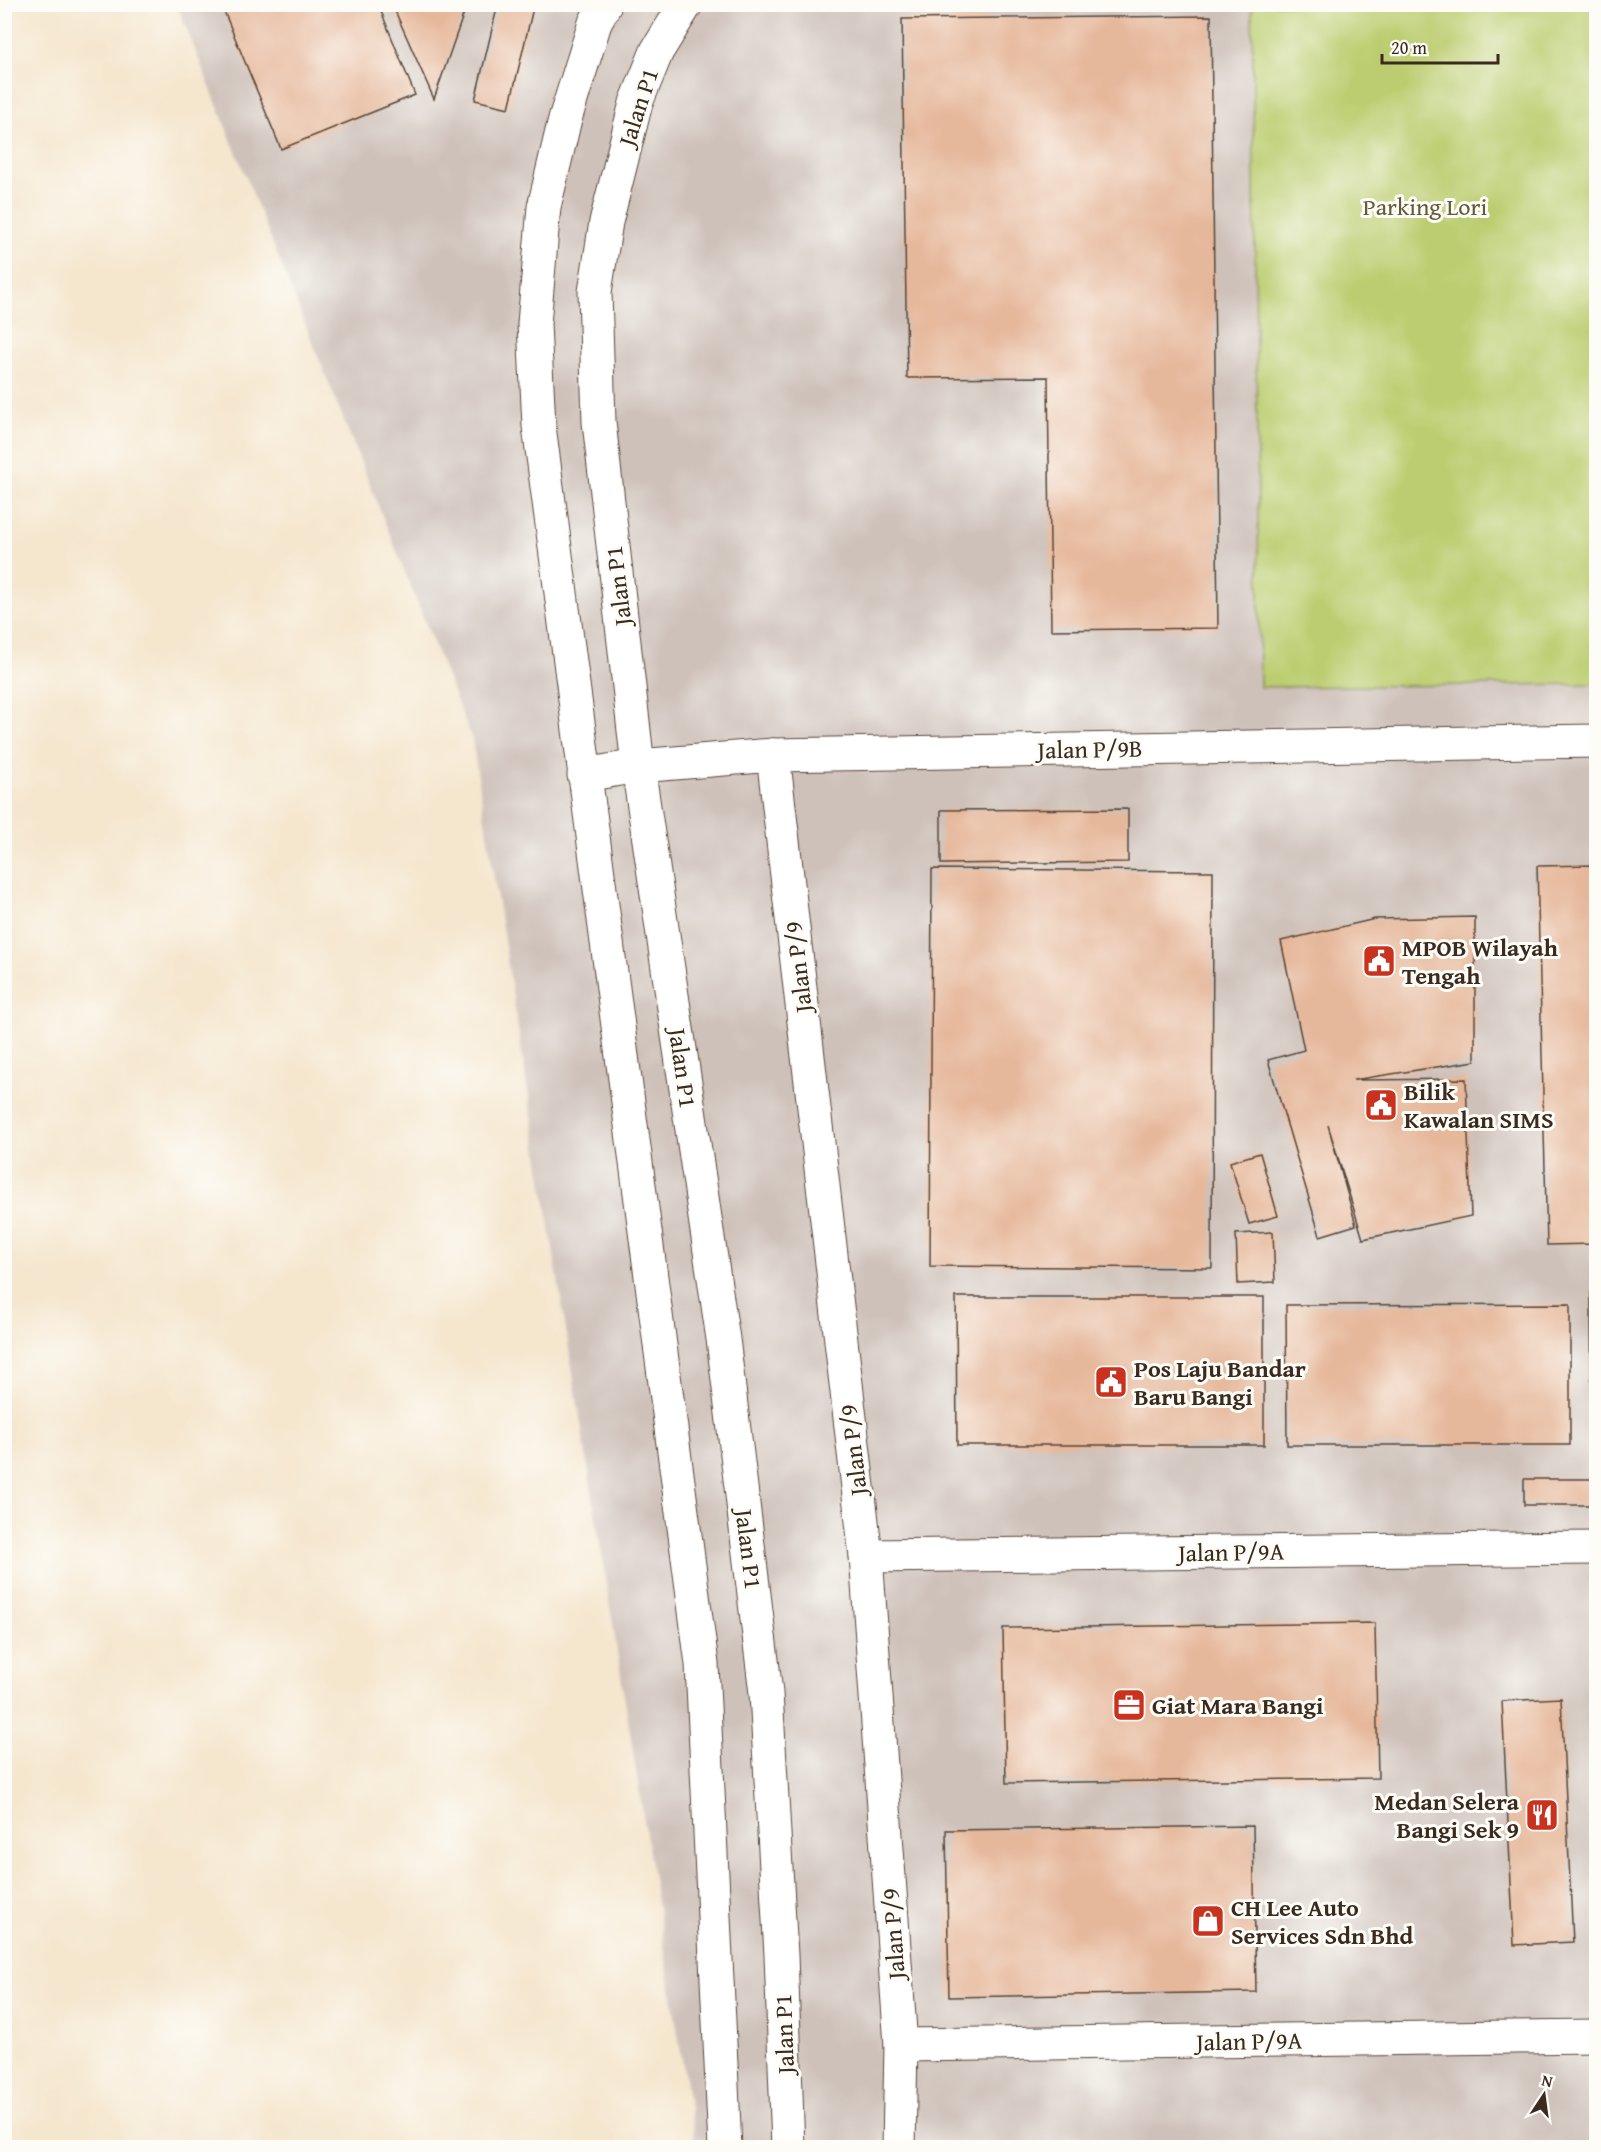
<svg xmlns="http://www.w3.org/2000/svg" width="1601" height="2152" font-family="'Gentium Book Plus',serif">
	<rect width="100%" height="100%" fill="#fdfcf7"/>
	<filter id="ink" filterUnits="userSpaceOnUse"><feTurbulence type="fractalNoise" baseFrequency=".0167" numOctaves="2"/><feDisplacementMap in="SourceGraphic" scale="12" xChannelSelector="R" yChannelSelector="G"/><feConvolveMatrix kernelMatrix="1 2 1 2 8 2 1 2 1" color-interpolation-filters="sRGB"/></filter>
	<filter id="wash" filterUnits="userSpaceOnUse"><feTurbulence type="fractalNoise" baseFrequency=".008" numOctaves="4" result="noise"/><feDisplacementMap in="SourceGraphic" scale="24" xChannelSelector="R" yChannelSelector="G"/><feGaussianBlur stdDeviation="1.35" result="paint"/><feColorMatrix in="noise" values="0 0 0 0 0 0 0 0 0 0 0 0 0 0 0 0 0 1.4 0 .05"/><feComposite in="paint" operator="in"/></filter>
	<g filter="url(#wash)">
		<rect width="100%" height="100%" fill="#f5e6ce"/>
		<!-- industrial -->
		<path fill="#cec1ba" d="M177,5H1596V2147H696L472,739Z"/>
		<!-- green -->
		<path fill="#bbcd70" stroke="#7b7c47" stroke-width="1.5" d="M1252,5H1596V684L1260,687Z"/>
		<g id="blocks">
			<!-- building -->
			<g fill="#e6b89b">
				<path d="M221,4H378L415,95L281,149Z"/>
				<path d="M392,4H467L434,99Z"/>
				<path d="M498,4H534L509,108L475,100Z"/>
				<path d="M1211,16L1218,628L1051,630L1048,377L907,378L902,19Z"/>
				<path d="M1128,809V862L941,864V810Z"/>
				<path d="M1596,865V1244L1547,1245L1537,866Z"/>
				<path d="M932,869L1213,871L1212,1268L930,1266Z"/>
				<path d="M1475,917V1061L1353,1080L1466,1079L1471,1216L1363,1239L1328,1125L1356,1225L1320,1236L1268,1060L1304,1050L1281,941L1375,919Z"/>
				<path d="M1260,1153L1278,1216L1249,1224L1230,1162Z"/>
				<path d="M1273,1232L1275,1282L1238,1284L1236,1234Z"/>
				<path d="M1591,1292H1596V1440H1592Z"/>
				<path d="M956,1297H1264V1445H957Z"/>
				<path d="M1570,1304V1445H1287L1286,1305Z"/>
				<rect x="1524" y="1479" width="72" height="26"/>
				<path d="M1375,1623L1378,1778L1006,1783L1003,1628Z"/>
				<path d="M1561,1698L1573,1942L1514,1945L1502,1701Z"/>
				<path d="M1253,1826L1256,1992L949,1997L946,1830Z"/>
			</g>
		</g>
	</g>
	<g filter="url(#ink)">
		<use href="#blocks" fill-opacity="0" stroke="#574638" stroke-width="1.5"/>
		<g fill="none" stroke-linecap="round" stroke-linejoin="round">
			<defs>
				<g id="minor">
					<path d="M773,755L866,1556L901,2045L899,2148"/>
					<path d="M584,775L638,766L773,755L1596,741"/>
					<path d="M866,1556L1596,1548"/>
					<path d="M901,2045L1596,2036"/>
				</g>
				<g id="major">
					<path d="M605,4L595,23L565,119L544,207L534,324L539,426L702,1664L725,2148"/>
					<path d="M686,4L657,51L636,103L606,222L595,292L599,422L638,766L723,1339L766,1693L781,1955L788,2148"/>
				</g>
			</defs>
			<!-- minor casing -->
			<use href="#minor" stroke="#574638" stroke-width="35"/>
			<!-- major casing -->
			<use href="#major" stroke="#574638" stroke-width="35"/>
			<!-- minor -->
			<use href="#minor" stroke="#fff" stroke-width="33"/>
			<!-- major -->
			<use href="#major" stroke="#fff" stroke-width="33"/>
		</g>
	</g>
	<!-- icons -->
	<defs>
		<symbol id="civic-square" viewBox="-11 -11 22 22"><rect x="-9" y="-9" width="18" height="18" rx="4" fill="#c8321e" stroke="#fdfcf7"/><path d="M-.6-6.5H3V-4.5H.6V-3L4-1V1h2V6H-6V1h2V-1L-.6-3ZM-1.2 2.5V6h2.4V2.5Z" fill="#fff"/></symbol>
		<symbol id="office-square" viewBox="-11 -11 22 22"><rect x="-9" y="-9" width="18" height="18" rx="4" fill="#c8321e" stroke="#fdfcf7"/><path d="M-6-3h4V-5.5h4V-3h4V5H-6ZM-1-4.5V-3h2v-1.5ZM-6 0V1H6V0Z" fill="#fff"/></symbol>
		<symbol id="restaurant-square" viewBox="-11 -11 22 22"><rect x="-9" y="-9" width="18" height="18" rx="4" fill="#c8321e" stroke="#fdfcf7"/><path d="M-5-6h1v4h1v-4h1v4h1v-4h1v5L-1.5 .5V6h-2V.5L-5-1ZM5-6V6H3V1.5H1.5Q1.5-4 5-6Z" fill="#fff"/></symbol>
		<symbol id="shop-square" viewBox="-11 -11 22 22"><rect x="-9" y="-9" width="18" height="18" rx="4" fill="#c8321e" stroke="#fdfcf7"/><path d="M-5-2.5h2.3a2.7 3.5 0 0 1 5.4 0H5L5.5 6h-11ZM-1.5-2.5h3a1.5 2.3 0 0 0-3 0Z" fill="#fff"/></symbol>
	</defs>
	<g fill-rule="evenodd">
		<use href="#civic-square" x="1360" y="942" width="38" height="38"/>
		<use href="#civic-square" x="1362" y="1086" width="38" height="38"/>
		<use href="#civic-square" x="1092" y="1363" width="38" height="38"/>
		<use href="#office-square" x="1110" y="1686" width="38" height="38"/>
		<use href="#restaurant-square" x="1523" y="1796" width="38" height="38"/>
		<use href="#shop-square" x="1189" y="1902" width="38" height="38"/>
	</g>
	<g text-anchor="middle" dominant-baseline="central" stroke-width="6" stroke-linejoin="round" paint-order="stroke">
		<!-- street labels -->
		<g font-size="24" fill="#3b2a1e" stroke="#fdfcf7">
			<text transform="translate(638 107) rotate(-72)">Jalan P1</text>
			<text transform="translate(618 586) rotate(-97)">Jalan P1</text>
			<text transform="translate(1090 749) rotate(-1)">Jalan P/9B</text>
			<text transform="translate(798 967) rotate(-97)">Jalan P/9</text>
			<text transform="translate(683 1068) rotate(82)">Jalan P1</text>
			<text transform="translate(853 1450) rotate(-97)">Jalan P/9</text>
			<text transform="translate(749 1549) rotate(83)">Jalan P1</text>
			<text transform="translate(1231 1552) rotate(-1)">Jalan P/9A</text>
			<text transform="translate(893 1934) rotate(-94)">Jalan P/9</text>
			<text transform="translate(784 2034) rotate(-92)">Jalan P1</text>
			<text transform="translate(1249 2041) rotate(-1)">Jalan P/9A</text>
		</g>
		<!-- park labels -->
		<g font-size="24" fill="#615b37" stroke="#fdfcf7">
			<text x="1425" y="206">Parking Lori</text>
		</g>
		<!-- poi labels -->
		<g font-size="24" font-weight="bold" fill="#3b2a1e" stroke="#fdfcf7" text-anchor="start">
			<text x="1402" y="947">MPOB Wilayah<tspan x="1402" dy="28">Tengah</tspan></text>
			<text x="1404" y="1091">Bilik<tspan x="1404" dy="28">Kawalan SIMS</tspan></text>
			<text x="1134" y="1368">Pos Laju Bandar<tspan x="1134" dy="28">Baru Bangi</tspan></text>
			<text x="1152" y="1705">Giat Mara Bangi</text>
			<text x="1519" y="1801" text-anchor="end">Medan Selera<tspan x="1519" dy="28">Bangi Sek 9</tspan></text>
			<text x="1231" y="1907">CH Lee Auto<tspan x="1231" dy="28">Services Sdn Bhd</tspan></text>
		</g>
	</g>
	<!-- margin -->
	<rect width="1601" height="2152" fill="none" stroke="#fdfcf7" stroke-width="24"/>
	<!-- north arrow -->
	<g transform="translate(1544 2095) rotate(13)" stroke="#fdfcf7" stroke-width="4.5" paint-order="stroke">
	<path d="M0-4.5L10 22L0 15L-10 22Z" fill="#3b2a1e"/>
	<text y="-9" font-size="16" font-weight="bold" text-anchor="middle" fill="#3b2a1e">N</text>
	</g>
	<!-- scale -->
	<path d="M1382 54v9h116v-9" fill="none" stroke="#3b2a1e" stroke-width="3"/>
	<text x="1391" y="54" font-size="18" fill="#3b2a1e" stroke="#fdfcf7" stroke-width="4.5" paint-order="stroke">20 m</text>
</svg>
